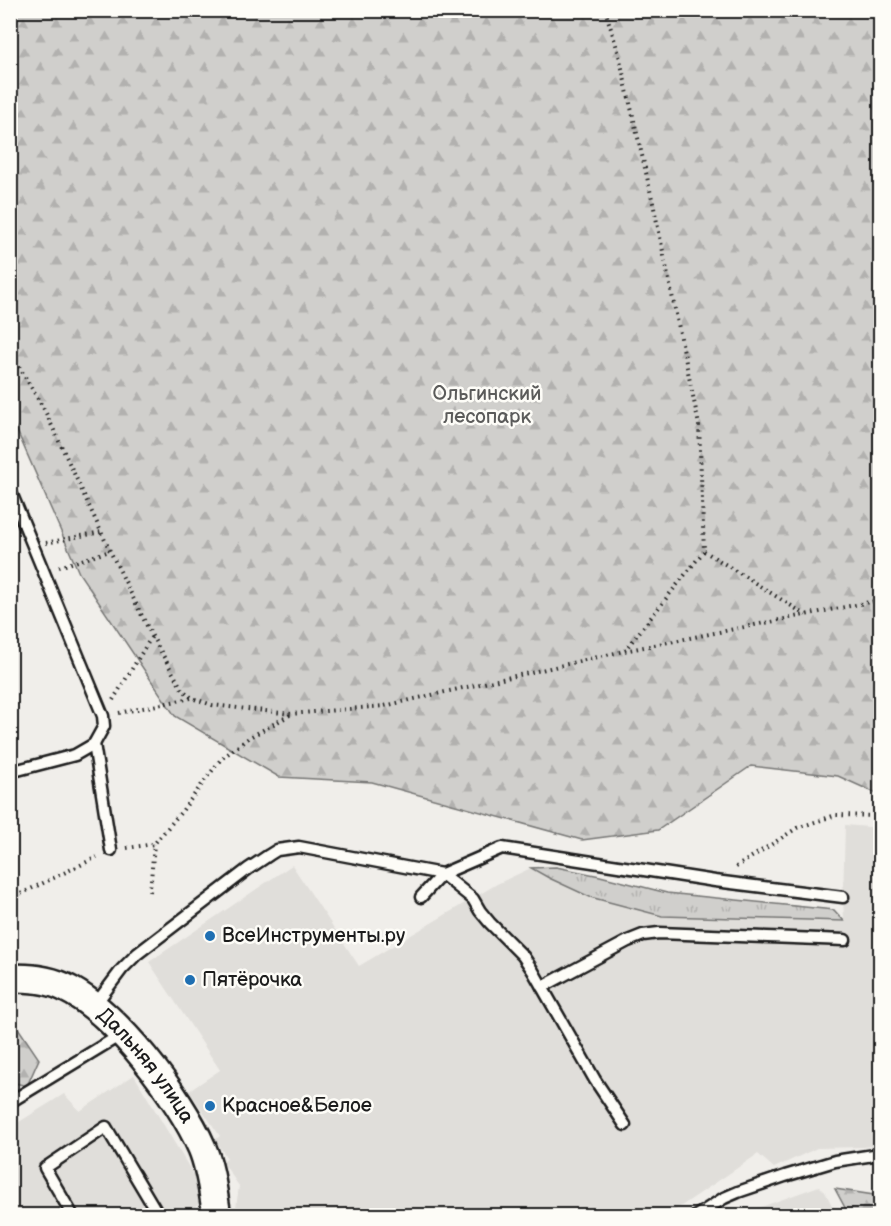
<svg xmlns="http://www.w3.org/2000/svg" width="891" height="1226" font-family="'Balsamiq Sans',sans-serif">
	<defs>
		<pattern id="grass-tufts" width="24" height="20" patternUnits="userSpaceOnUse" patternTransform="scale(1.5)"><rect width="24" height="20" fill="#d0cfcc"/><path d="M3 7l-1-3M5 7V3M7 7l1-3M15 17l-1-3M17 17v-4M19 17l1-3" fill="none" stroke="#b2b1af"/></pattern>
		<pattern id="forest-firs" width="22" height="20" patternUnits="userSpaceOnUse" patternTransform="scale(1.5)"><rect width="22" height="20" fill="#d0cfcc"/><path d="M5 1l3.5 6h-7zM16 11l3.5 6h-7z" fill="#b2b1af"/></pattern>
	</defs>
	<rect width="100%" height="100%" fill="#f0eeea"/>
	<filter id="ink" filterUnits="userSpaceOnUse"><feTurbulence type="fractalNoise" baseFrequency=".0167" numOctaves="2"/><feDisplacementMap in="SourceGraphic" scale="12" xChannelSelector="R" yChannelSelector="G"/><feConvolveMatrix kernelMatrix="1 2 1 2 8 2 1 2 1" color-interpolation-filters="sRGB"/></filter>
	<g filter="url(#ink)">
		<!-- built -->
		<g fill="#e0deda">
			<path d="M845,825L880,828V1145L863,1147L817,1148L774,1168L758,1154L668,1215H235L239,1186L222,1161L227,1158L215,1140L220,1136L189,1091L220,1070L149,962L292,865L359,966L497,884L531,868L549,878L844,921L843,897Z"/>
			<path d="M134,1075L208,1199L181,1215L11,1216V1127L64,1094L80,1111Z"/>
			<path d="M819,1186L825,1192L837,1215H739Z"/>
		</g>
		<!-- grass -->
		<path fill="url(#grass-tufts)" stroke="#767674" stroke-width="1.5" d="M556,867L600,876L667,893L834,910L844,921L662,916L590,897L549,878L531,868Z"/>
		<!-- forest -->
		<g fill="url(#forest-firs)" stroke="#767674" stroke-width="1.5">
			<path d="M10,11H880V795L838,776L751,766L658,830L582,840L372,782L279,777L175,716L79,573L11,417Z"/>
			<path d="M10,1016L39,1059L27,1086L11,1082Z"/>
			<path d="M835,1189L880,1196V1215H849Z"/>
		</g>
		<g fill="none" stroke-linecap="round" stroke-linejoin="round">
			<defs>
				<g id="service">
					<path d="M10,490L103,716L104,726L94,744L75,755L10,772"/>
					<path d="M94,744L111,850"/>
					<path d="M421,897L442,874L502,848L715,881L843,897"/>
					<path d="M542,987L628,941L643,935L659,933L845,940"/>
					<path d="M95,1005L122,969L137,954L248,869L269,855L277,850L299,847L442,874L473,899L480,911L490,923L523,956L533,971L595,1080L625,1125"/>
					<path d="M10,1102L122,1034"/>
					<path d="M73,1216L45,1168L106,1127L159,1216"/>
					<path d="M696,1216L724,1198L738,1192L785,1176L835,1161L880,1154"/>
				</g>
				<g id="tertiary">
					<path id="s1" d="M10,978C30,978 47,979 64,987C115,1011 180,1097 202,1148C211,1169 213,1193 217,1216"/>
				</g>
			</defs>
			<!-- service casing -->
			<use href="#service" stroke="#1c1c1c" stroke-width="15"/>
			<!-- tertiary casing -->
			<use href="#tertiary" stroke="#1c1c1c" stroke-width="32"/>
			<!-- path -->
			<g stroke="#1c1c1c" stroke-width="4" stroke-dasharray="1.5 4.5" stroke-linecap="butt">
				<path d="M605,10L618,51L653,203L699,425L704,551L625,650"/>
				<path d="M10,351L45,411L110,551L152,636L182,689L192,698L212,705L291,714L384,706L624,651L880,600"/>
				<path d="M46,543L101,532"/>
				<path d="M704,551L806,615"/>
				<path d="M59,567L110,551"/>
				<path d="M113,700L152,636"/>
				<path d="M119,713L191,698"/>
				<path d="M127,848L154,844L182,811L221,759L250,737L290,715"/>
				<path d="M736,867L797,828L836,815L880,816"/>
				<path d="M150,892L154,844"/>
				<path d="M10,899L97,857"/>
			</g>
			<!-- service -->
			<use href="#service" stroke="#fdfcf7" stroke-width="10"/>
			<!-- tertiary -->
			<use href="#tertiary" stroke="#fdfcf7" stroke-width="27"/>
		</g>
	</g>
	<!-- markers -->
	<g fill="#1f6fb2" stroke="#fdfcf7" stroke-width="2">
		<circle cx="210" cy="936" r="6"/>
		<circle cx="190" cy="980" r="6"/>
		<circle cx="210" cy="1106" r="6"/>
	</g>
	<g text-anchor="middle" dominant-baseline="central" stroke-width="5" stroke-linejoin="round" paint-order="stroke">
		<!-- park labels -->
		<g font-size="20" fill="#5b5b5a" stroke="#fdfcf7">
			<text x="487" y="394">Ольгинский<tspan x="487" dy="23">лесопарк</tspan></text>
		</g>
		<!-- poi labels -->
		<g font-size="20" fill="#1c1c1c" stroke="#fdfcf7" text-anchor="start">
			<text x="222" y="936">ВсеИнструменты.ру</text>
			<text x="202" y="980">Пятёрочка</text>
			<text x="222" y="1106">Красное&amp;Белое</text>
		</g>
		<!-- street labels -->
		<g font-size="20" fill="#1c1c1c" stroke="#fdfcf7">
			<text stroke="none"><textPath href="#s1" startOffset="170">Дальняя улица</textPath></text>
		</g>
	</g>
	<!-- margin -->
	<rect width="891" height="1226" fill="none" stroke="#fdfcf7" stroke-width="36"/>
	<rect x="18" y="18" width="855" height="1190" fill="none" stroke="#1c1c1c" stroke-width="2" filter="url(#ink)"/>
</svg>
